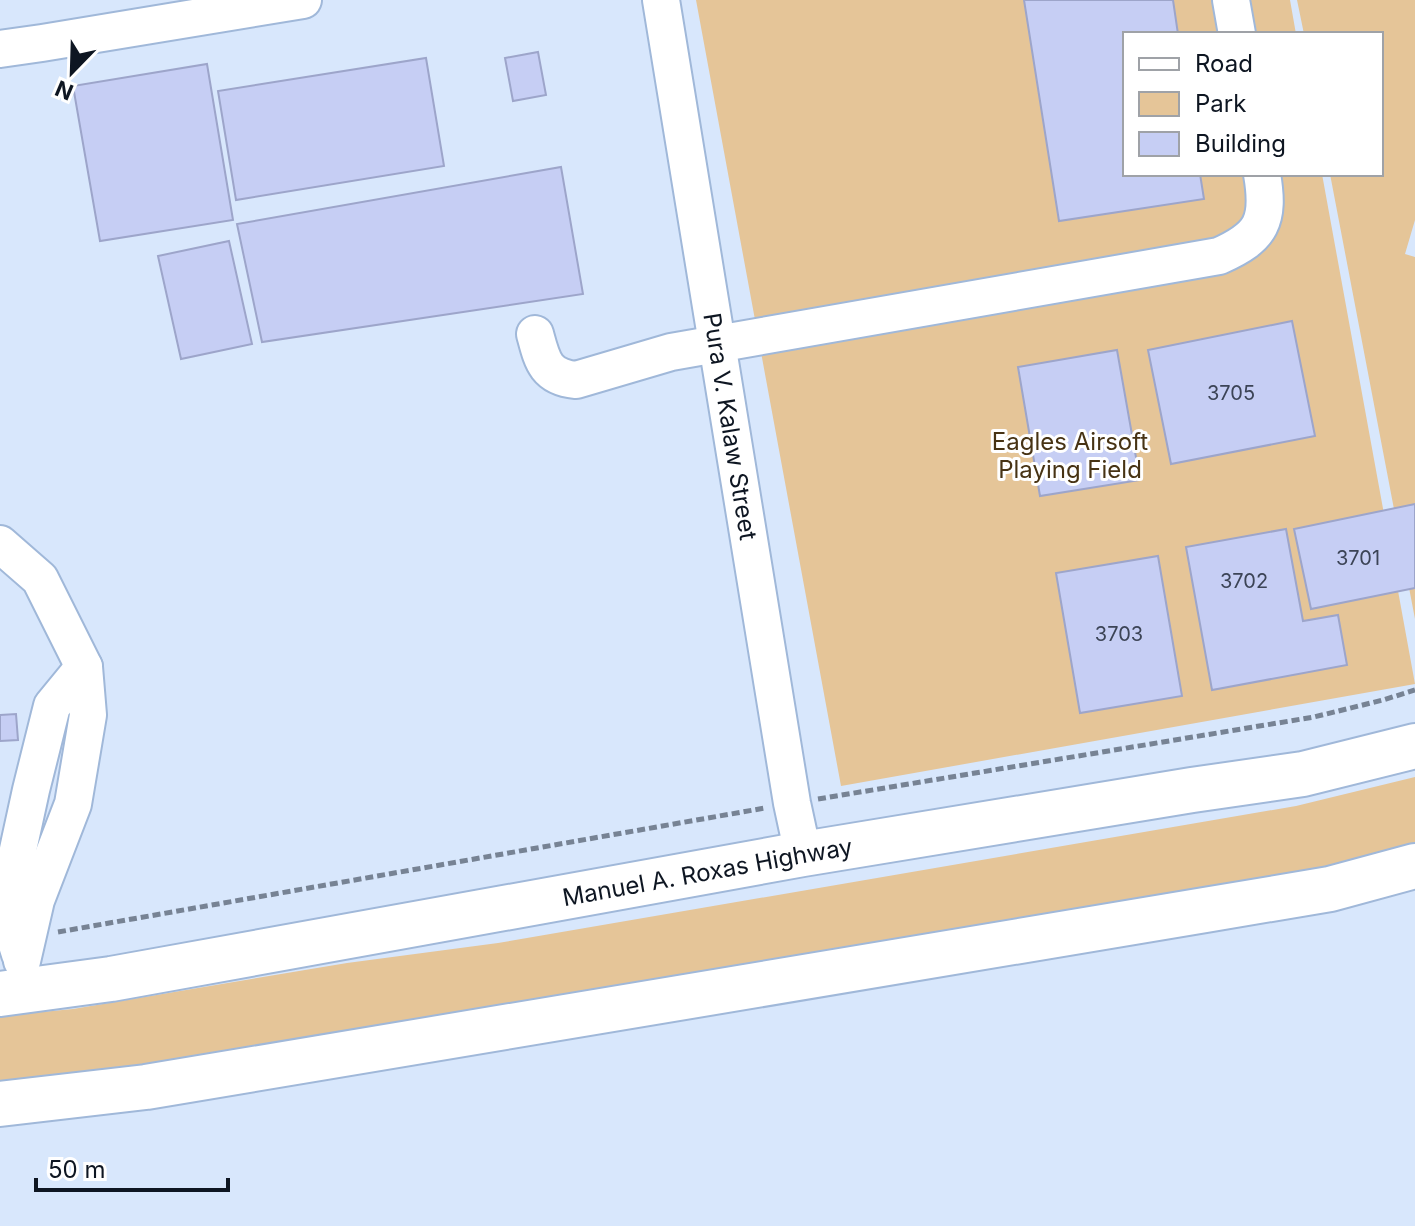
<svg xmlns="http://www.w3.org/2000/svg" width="1415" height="1226" font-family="Inter,sans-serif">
	<rect width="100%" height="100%" fill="#d8e7fc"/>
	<!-- green -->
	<g fill="#e5c598">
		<path d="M696,0H1290L1296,34H1125V174H1322L1415,684L841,786Z"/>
		<path d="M1297,0H1415V220L1405,254L1415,257V619L1330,174H1381V34H1304Z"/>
		<path d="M1415,777V856L0,1090V1016L73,1009L347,963L498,943L1296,806Z"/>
	</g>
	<!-- building -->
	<g fill="#c6cef4" stroke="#9da5ca" stroke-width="2">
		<path d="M1024,0H1173L1178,34H1125V174H1200L1204,199L1059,221Z"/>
		<path d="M538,52L546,95L513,101L505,58Z"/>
		<path d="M426,58L444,166L236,200L218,91Z"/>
		<path d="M207,64L233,220L100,241L73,86Z"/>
		<path d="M561,167L583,294L262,342L237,224Z"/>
		<path d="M229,241L252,344L181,359L158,256Z"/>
		<path d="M1292,321L1315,436L1171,464L1148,350Z"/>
		<path d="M1117,350L1140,480L1040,496L1018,367Z"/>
		<path d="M1415,504V588L1311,609L1294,529Z"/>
		<path d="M1286,529L1303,621L1338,615L1347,665L1212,690L1186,547Z"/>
		<path d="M1158,556L1182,696L1080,713L1056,573Z"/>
		<path d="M16,714L18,740L0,741V715Z"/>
	</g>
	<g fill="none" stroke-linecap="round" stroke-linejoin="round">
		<defs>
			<g id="minor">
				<path id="s1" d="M661,0L792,803L803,854"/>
				<path d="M1231,0L1237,34"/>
				<path d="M0,49L42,43L303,0"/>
				<path d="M535,334C542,360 545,377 576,380L671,352L1219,256C1262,237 1270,221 1262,174"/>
				<path d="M0,544L40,579L84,667L88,715L73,804L36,900L22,961"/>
				<path d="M20,954L7,913L11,882L31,790L52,706L84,667"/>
			</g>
			<g id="major">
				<path id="s2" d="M0,994L111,979L803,854L1192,790L1303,774L1415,746"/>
				<path d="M0,1104L146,1087L1205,910L1330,889L1415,866"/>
			</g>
		</defs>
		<!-- minor casing -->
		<use href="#minor" stroke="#a0b8d9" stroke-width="40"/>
		<!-- major casing -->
		<use href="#major" stroke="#a0b8d9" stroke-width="48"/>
		<!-- path -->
		<g stroke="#778394" stroke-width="5" stroke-dasharray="8 4" stroke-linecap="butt">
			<path d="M818,799L1314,717L1383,700L1415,690"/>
			<path d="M58,932L765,808"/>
		</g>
		<!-- minor -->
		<use href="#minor" stroke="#fff" stroke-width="36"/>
		<!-- major -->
		<use href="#major" stroke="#fff" stroke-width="44"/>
	</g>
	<g text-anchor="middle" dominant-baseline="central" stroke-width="6" stroke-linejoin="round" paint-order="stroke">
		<!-- number labels -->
		<g font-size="20" fill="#3c4456">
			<text x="1231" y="393">3705</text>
			<text x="1358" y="558">3701</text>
			<text x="1244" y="581">3702</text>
			<text x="1119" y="634">3703</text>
		</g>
		<!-- street labels -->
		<g font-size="24" fill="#0e1622" stroke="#fff">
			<text stroke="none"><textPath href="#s1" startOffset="432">Pura V. Kalaw Street</textPath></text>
			<text stroke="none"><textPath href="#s2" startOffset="718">Manuel A. Roxas Highway</textPath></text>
		</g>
		<!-- park labels -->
		<g font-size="24" fill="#473314" stroke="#fff">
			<text x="1070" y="441">Eagles Airsoft<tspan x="1070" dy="28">Playing Field</tspan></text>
		</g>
	</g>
	<!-- legend -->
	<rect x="1123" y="32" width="260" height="144" fill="#ffffff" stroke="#9fa2a7" stroke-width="2"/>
	<rect x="1139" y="58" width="40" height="12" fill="#ffffff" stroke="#9fa2a7" stroke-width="2"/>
	<text x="1195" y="72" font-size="24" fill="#0e1622">Road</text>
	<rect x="1139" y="92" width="40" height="24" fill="#e5c598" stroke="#9fa2a7" stroke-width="2"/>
	<text x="1195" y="112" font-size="24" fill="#0e1622">Park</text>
	<rect x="1139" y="132" width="40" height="24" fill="#c6cef4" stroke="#9fa2a7" stroke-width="2"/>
	<text x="1195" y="152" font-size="24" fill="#0e1622">Building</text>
	<!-- north arrow -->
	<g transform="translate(72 72) rotate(203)" stroke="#ffffff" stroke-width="6" paint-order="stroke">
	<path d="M0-6L14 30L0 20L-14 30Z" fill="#0e1622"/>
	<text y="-12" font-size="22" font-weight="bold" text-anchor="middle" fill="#0e1622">N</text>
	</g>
	<!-- scale -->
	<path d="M36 1178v12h192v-12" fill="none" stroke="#0e1622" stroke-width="4"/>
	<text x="48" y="1178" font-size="24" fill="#0e1622" stroke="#ffffff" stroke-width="6" paint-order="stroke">50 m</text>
</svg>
